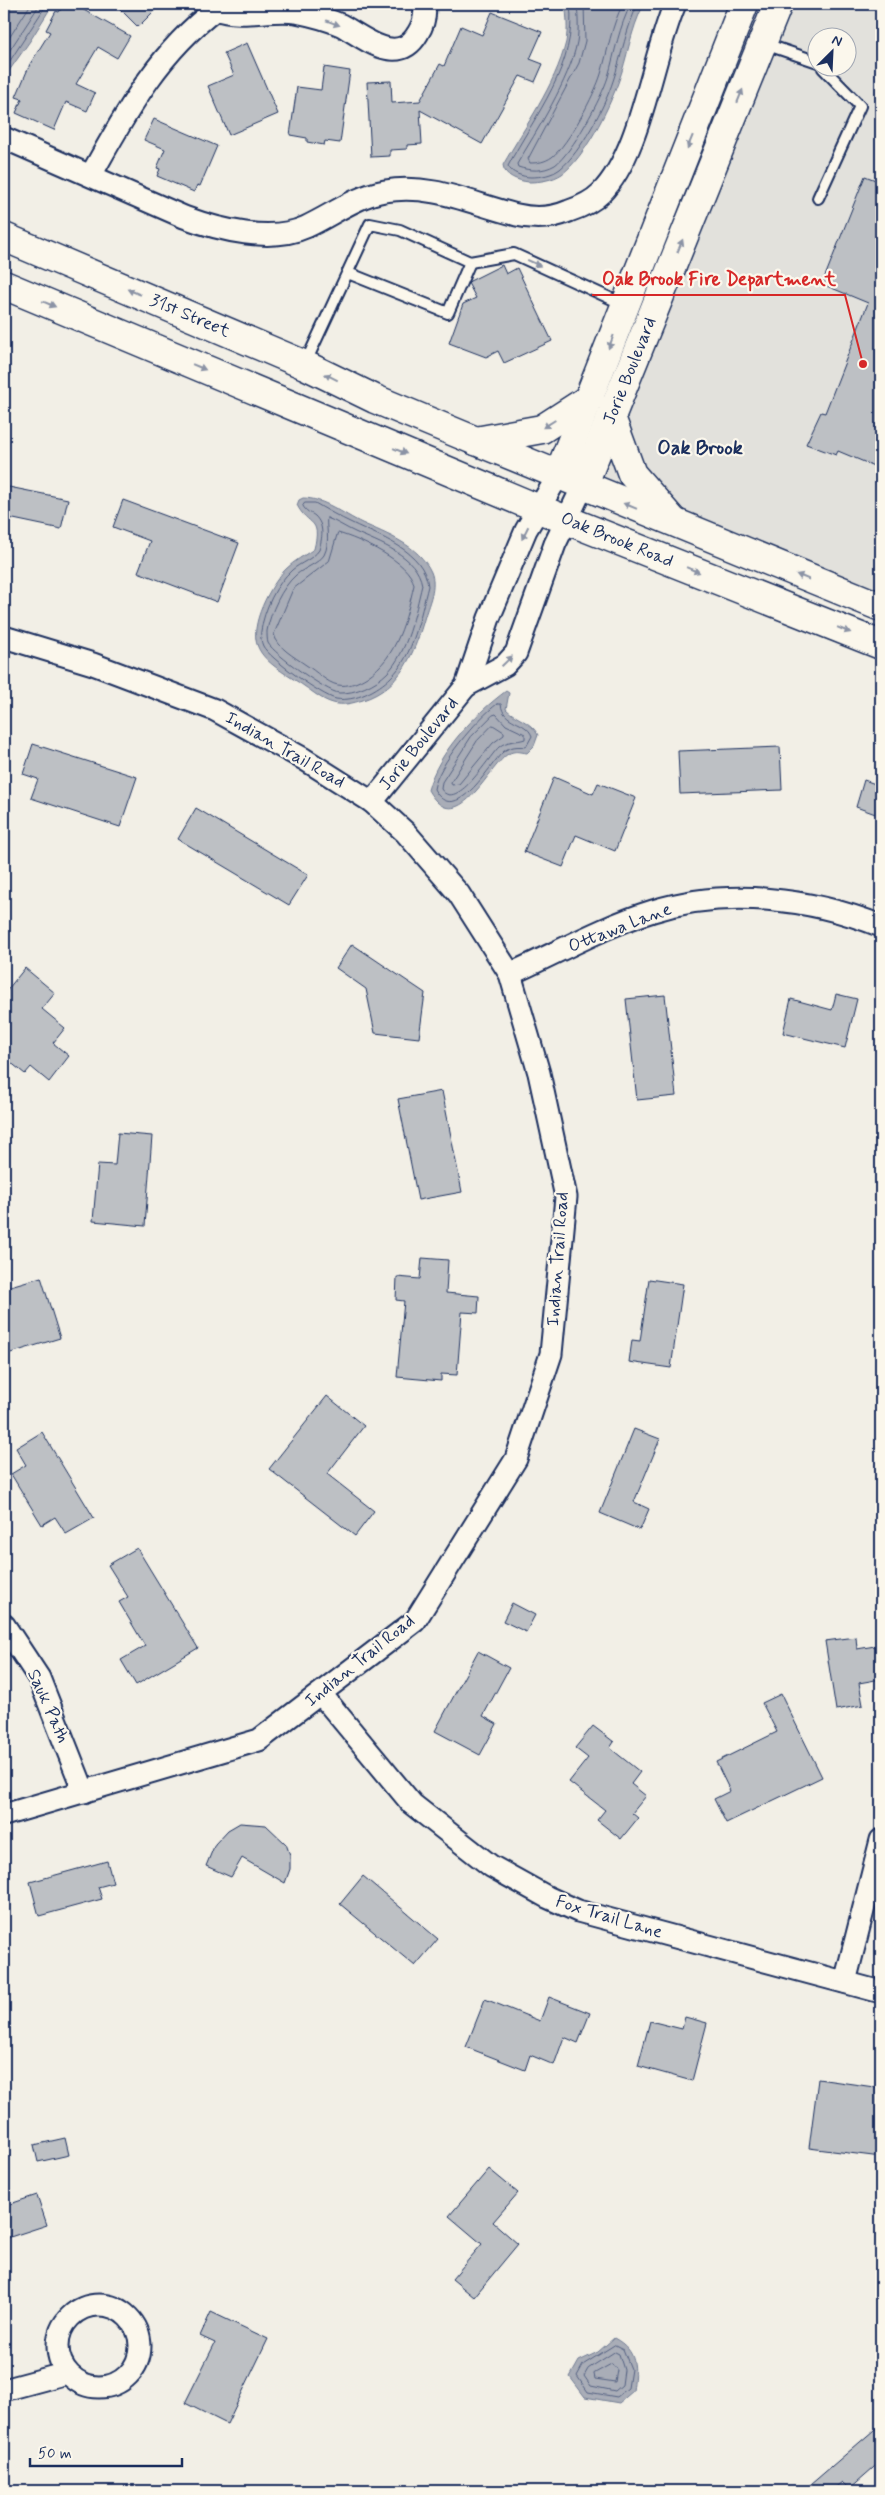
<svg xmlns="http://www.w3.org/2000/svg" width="885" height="2495" font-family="Mynerve,sans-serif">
	<rect width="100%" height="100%" fill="#f2efe6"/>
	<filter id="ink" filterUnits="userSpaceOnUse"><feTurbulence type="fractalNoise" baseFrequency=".02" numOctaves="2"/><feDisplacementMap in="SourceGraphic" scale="10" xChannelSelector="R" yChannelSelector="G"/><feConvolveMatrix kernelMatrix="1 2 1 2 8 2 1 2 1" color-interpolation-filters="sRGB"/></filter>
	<g filter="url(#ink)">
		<!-- built -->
		<path fill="#e2e1dc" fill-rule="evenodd" d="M790,4H881V594L594,481ZM818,38H848V68H818Z"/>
		<!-- water -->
		<g fill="#a9adb7" stroke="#707b93">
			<path d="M4,4H53L30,41L4,78Z"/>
			<path d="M565,4H644C630,31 628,57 618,83C608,110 585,157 562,174C553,180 540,182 529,182C518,181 504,176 503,165C525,126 555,86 566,42C568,30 567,16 565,4Z"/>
			<path d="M303,498C324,498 343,514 362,523C386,534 419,545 431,572C437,586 429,603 425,616C415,652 401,688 363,700C353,703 343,706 333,703C322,700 313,692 304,686C290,676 265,664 258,647C248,626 271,584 286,569C294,561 305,555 314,549C322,517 308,527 297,505L299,500Z"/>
			<path d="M506,691L509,693L506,709C517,720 531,721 538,735L534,746L527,753C520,752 515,750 508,754C487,768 457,841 428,790C438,752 475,714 506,691Z"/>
			<path d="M614,2338C638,2351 636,2367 633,2391L619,2403L585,2397L570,2377L579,2361L598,2352Z"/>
		</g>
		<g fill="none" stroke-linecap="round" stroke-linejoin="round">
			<!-- shore -->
			<g stroke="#546182" stroke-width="1">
				<path d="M570,4C578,65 535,114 508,166C511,173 523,177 531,177C541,177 552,175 560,169C581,152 605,106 613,81C622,55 626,28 638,4"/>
				<path d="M577,4C578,16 579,30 577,42C570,79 536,132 517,164L518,167C530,171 543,172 555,165C572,153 602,97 608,77C615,52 619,27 631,4"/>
				<path d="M584,4L585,41L579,63L528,159L530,163C538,163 545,162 552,157C568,145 595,94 601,74C608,51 611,26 623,4"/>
				<path d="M4,46L31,4"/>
				<path d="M4,59L40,4"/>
				<path d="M4,70L47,4"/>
				<path d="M305,503H315C327,510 339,517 352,523C380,537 424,550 428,586C420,616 414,655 391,677C378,690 355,702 336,699C322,696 269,658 263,646C261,642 260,635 261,631C264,610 276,584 292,570C300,563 313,559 319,550C322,538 325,526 315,516C310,512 306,512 303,506Z"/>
				<path d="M327,518C336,521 346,528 355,532C379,543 417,555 422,585C415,613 408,652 387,673C376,684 355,694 339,693C327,692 274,654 268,643C267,640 267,634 267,631C270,613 282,587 296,575C304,568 319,563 324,555C331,542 325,523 327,518Z"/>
				<path d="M338,533C359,539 410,561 414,585C406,619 398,656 367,677C359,682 348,687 338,685C327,683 316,671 306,665C295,657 277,648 274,634L293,589L329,561Z"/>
				<path d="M497,704H501C503,724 526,720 532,736L526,747C518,746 510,746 503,752C489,765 455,828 434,789C438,764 477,719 497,704Z"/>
				<path d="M493,715L496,714L506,725L525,734V739C517,742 507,740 499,747C489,756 456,813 441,789L442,782L471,737Z"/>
				<path d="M493,725L504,732V735L493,743L459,784L452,785L451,782L477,741Z"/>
				<path d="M615,2345L623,2349L631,2369L628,2388L617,2397L588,2392L577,2376L583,2365Z"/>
				<path d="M615,2352L619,2354L624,2370L622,2385L615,2391L591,2386L584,2376L588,2369Z"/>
				<path d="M612,2364L617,2370L615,2382L595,2379L594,2374Z"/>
			</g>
		</g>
		<!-- building -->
		<g fill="#bdc0c4" stroke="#1b2f5e">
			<path d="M64,4H73L130,36L117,58L98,47L76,84L95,93L87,111L66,102L54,130L16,113L22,99L16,97L30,64L50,32L46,30L56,11L59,12Z"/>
			<path d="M115,4H161L138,27Z"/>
			<path d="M492,12L542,32L530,59L543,64L535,82L520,76L482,144L420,110L422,144L407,145V149L390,150V156L371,157L367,82L391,81L392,103L420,101L440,64L444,66L461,26L482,35Z"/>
			<path d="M247,43L278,114L229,135L208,86L234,75L224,53Z"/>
			<path d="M324,67L350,71L340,143L325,141L324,145L307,142V138L290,135L297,87L321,90Z"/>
			<path d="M154,119L217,146L200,186L197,185L194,192L157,176L160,169L157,168L165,149L144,140Z"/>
			<path d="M865,176L881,182V469L838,451L836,455L806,444L821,412L825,413L868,303L822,284Z"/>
			<path d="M502,265L506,274L517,268L552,341L504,363L498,351L486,357L449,343L463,304L476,298L468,283L470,281Z"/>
			<path d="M4,486L68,499L61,529L4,517Z"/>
			<path d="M123,500L239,543L217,602L138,572L150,541L113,527Z"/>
			<path d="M33,744L137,777L120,827L31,798L38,779L23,774Z"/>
			<path d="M780,747L782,790L680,794L678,751Z"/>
			<path d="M554,777L593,794L598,783L636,798L615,851L576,835L563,867L524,852Z"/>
			<path d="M864,780L881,786V816L856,807Z"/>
			<path d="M196,808L308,875L289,905L178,839Z"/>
			<path d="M352,944L425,993L419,1038L375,1033L366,989L336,968Z"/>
			<path d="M25,968L55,993L42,1009L65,1028L53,1043L69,1056L49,1082L31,1067L25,1074L4,1057V994Z"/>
			<path d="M836,994L857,999L845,1048L783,1033L791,999L832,1010Z"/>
			<path d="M665,995L676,1096L637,1100L626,999Z"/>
			<path d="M442,1091L462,1192L418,1200L398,1099Z"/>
			<path d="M118,1133L152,1136L145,1226L93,1221L98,1164L115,1165Z"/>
			<path d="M422,1258L448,1260L446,1293L479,1296L478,1313L462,1312L457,1375L441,1374V1381L397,1377L404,1301L396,1300L397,1277L420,1279Z"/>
			<path d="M41,1277L60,1338L4,1355V1294L7,1287Z"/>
			<path d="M649,1279L683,1284L671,1368L629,1362L632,1340L640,1341Z"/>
			<path d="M327,1396L364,1426L327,1474L374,1511L355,1536L269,1469Z"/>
			<path d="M634,1429L660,1439L634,1502L649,1509L640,1530L600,1513Z"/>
			<path d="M42,1432L94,1518L66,1534L55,1517L42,1525L11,1474L26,1465L16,1448Z"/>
			<path d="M137,1548L198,1648L136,1685L121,1660L145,1646L119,1602L128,1597L108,1565Z"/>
			<path d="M512,1603L535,1615L526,1632L503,1621Z"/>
			<path d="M856,1637L857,1649L881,1645V1679L859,1683L863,1705L836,1710L825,1641Z"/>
			<path d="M478,1651L509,1668L483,1716L497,1724L480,1755L435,1731Z"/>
			<path d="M781,1694L822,1777L726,1823L714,1799L730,1791L716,1762L777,1732L762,1703Z"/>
			<path d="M593,1726L614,1742L610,1748L640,1772L631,1784L646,1796L632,1813L638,1818L621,1839L597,1820L605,1810L569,1782L588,1758L575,1748Z"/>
			<path d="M240,1823L266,1825L286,1844L290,1855V1869L285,1883L242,1858L231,1877L206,1866L215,1844L228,1830Z"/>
			<path d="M107,1861L113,1883L98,1887L102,1899L39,1916L30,1882Z"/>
			<path d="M363,1876L438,1939L415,1966L340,1904Z"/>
			<path d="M549,1997L590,2013L578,2043L564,2037L554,2065L530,2055L525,2070L466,2047L485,1999L540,2021Z"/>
			<path d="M685,2017L707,2023L692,2081L638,2066L650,2021L682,2029Z"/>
			<path d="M818,2079L881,2088V2157L809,2148Z"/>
			<path d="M65,2138L69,2155L38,2162L34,2145Z"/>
			<path d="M489,2169L518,2193L493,2222L518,2244L474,2297L452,2279L482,2244L449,2216Z"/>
			<path d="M37,2195L47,2225L4,2239V2206Z"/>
			<path d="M211,2312L268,2339L227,2424L185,2403L215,2343L200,2336Z"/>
			<path d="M881,2424V2461L849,2489L842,2482L831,2491H803Z"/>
		</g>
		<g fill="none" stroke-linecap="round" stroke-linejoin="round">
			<defs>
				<g id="service">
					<path d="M762,43L818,62"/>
					<path d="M818,198L860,106L823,68"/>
					<path d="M348,273L448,313L470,262"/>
					<path d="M305,364L370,224L400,230L470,262L514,254L625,305"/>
				</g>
				<g id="minor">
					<path d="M216,9C241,19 270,8 296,12C311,15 327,19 341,25C363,37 398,68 418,33C423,25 426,14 424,4"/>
					<path d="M4,138L184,217C219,230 271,243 306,227C332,215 356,196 385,191C432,183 472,204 517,215C534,219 553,218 569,211C581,207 592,202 601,193C641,153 652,57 675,4"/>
					<path d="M91,175C127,111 157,54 216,9"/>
					<path d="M4,637L93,664L215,710L304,759L372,802L406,833L459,894L510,974L539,1073L566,1197L551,1354L516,1459L415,1621L259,1740L4,1815"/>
					<path d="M466,686L505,665L516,653L555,544L583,486"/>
					<path d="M372,802L466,686L489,618L526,530L558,476"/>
					<path d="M510,974C557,953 604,926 653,911C726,888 811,898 881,926"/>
					<path d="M4,1625L39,1678L84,1792"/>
					<path d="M321,1694L412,1804L491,1866L547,1897L578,1911L881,1992"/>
					<path d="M845,1982L881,1840"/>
					<circle cx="99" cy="2346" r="41"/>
					<path d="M4,2390L67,2373"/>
				</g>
				<g id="secondary">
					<path d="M4,237L305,365L375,399L476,441L881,607"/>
					<path d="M4,285L539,509L881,645"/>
					<path d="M611,417L632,474L673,521"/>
					<path d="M476,441L542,429L590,398"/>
					<path d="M558,476L744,4"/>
					<path d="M583,486L778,4"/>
				</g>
			</defs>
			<!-- service casing -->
			<use href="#service" stroke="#1b2f5e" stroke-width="14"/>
			<!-- minor casing -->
			<use href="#minor" stroke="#1b2f5e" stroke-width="25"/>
			<!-- secondary casing -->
			<use href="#secondary" stroke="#1b2f5e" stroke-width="31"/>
			<!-- service -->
			<use href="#service" stroke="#fbf7ec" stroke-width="10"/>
			<!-- minor -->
			<use href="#minor" stroke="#fbf7ec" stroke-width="21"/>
			<!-- secondary -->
			<use href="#secondary" stroke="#fbf7ec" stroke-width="28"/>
		</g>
		<!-- one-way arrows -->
		<defs><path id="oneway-solid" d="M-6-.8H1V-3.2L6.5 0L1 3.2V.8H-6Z" transform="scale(1.25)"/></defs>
		<g fill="#8b93a5">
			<use href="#oneway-solid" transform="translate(333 23) rotate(20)"/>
			<use href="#oneway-solid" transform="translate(740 96) rotate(-68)"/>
			<use href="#oneway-solid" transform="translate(690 142) rotate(112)"/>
			<use href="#oneway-solid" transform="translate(680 246) rotate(-68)"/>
			<use href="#oneway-solid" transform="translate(534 263) rotate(25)"/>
			<use href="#oneway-solid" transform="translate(134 292) rotate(-157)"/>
			<use href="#oneway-solid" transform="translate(49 304) rotate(23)"/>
			<use href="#oneway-solid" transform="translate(611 342) rotate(111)"/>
			<use href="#oneway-solid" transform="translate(199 367) rotate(23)"/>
			<use href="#oneway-solid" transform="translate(331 377) rotate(-154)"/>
			<use href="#oneway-solid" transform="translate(549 424) rotate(148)"/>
			<use href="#oneway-solid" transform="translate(400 451) rotate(23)"/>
			<use href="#oneway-solid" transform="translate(630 506) rotate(-158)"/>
			<use href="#oneway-solid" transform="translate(525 533) rotate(116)"/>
			<use href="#oneway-solid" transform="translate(693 570) rotate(22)"/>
			<use href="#oneway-solid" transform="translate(803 577) rotate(-158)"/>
			<use href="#oneway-solid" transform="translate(844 630) rotate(22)"/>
			<use href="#oneway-solid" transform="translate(507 661) rotate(-44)"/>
		</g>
	</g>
	<g text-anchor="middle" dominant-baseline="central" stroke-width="4.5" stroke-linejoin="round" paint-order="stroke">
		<!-- street labels -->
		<g font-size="18" fill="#1b2f5e" stroke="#fbf7ec">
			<text transform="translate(190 316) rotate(23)">31st Street</text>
			<text transform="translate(630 371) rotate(-68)">Jorie Boulevard</text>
			<text transform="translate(617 540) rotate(22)">Oak Brook Road</text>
			<text transform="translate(419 744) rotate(-51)">Jorie Boulevard</text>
			<text transform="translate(285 750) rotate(30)">Indian Trail Road</text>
			<text transform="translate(620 928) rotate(-21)">Ottawa Lane</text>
			<text transform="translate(558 1259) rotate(-86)">Indian Trail Road</text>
			<text transform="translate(360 1661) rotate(-39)">Indian Trail Road</text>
			<text transform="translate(48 1706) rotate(66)">Sauk Path</text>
			<text transform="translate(609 1917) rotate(17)">Fox Trail Lane</text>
		</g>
		<!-- quarter labels -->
		<g font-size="20" font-weight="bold" fill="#1b2f5e" stroke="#fbf7ec">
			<text x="700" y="448">Oak Brook</text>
		</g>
	</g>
	<!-- callouts -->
	<path fill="none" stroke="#d62828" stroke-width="2" d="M863 364L845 295H592"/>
	<circle fill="#d62828" stroke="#fbf7ec" stroke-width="2" cx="863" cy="364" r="5"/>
	<g font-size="19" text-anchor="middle" font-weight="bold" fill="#d62828" stroke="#fbf7ec" stroke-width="4.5" stroke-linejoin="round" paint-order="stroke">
		<text x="719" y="285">Oak Brook Fire Department</text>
	</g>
	<!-- margin -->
	<rect width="885" height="2495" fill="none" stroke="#fbf7ec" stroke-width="20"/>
	<rect x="10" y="10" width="865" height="2475" fill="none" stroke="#1b2f5e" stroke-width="2" filter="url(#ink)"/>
	<!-- north arrow -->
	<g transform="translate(832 52) rotate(24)"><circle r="24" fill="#fbf7ec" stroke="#a1a7b3"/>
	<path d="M0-4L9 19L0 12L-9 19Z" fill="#1b2f5e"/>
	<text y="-8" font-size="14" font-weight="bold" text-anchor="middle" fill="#1b2f5e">N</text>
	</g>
	<!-- scale -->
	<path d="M30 2458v8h152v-8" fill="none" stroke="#1b2f5e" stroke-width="2.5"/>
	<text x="38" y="2458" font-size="15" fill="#1b2f5e" stroke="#fbf7ec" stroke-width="4" paint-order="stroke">50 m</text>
</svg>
